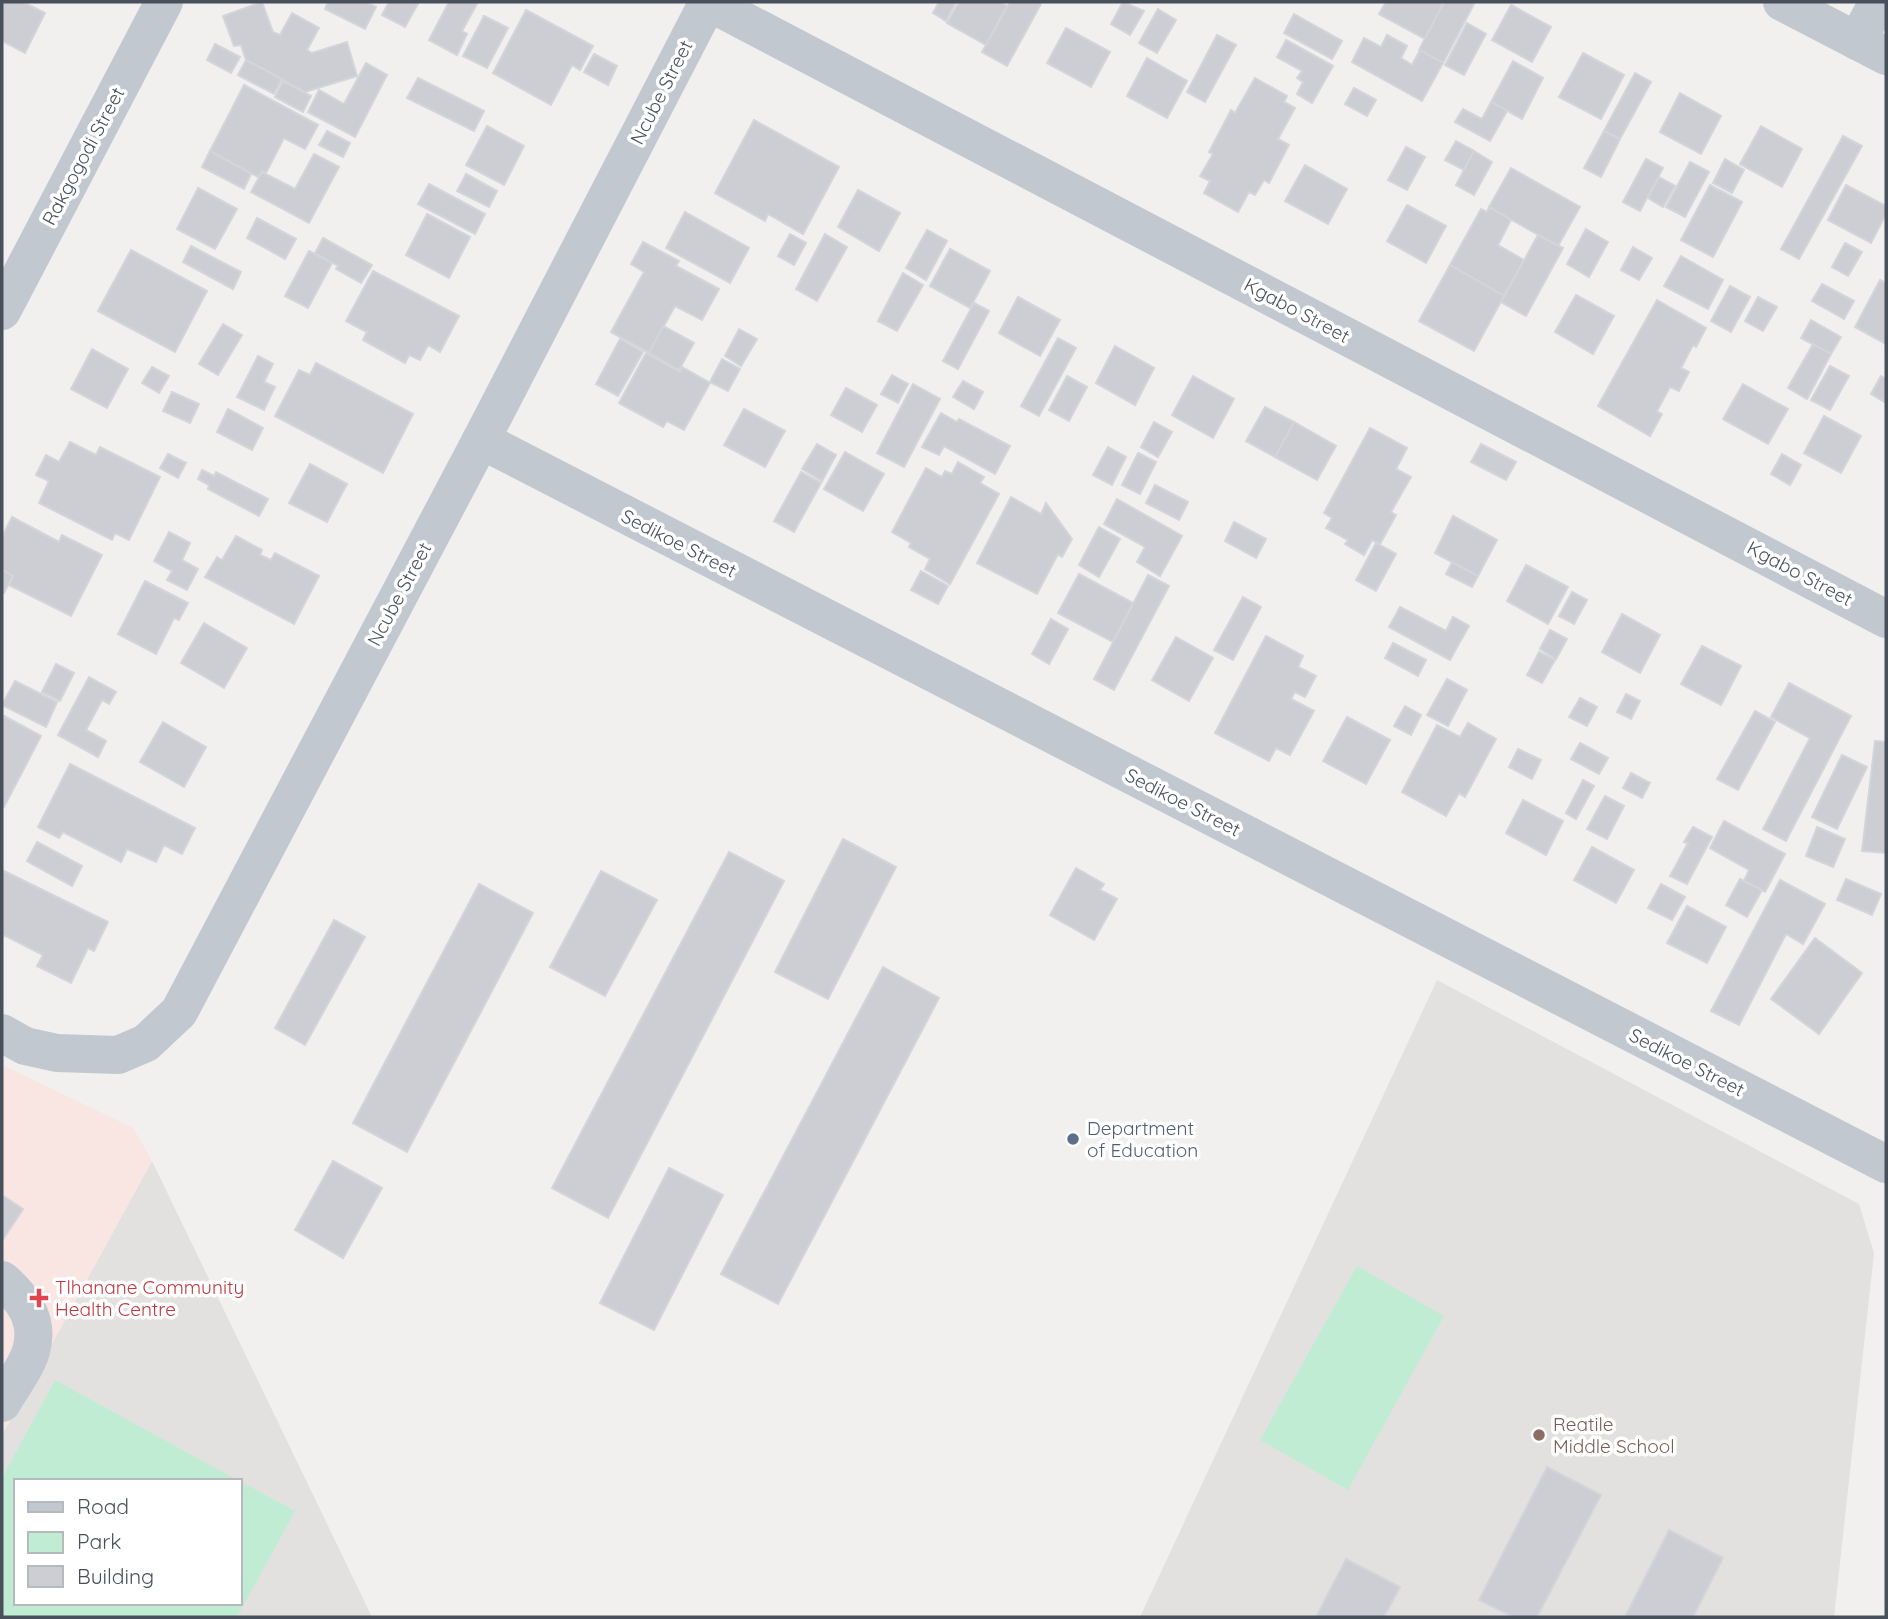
<svg xmlns="http://www.w3.org/2000/svg" width="1888" height="1619" font-family="Quicksand,sans-serif">
	<rect width="100%" height="100%" fill="#f2efef"/>
	<!-- education -->
	<g fill="#e2e1e0" fill-rule="evenodd">
		<path d="M1437,980L1859,1204L1874,1253L1834,1617H1140Z"/>
		<path d="M152,1161L372,1617H2V1435ZM16,1481H240V1603H16Z"/>
	</g>
	<!-- medical -->
	<path fill="#f9e5e1" d="M2,1065L133,1128L152,1161L2,1435Z"/>
	<!-- green -->
	<g fill="#c1ecd4">
		<path d="M1357,1266L1444,1316L1348,1490L1260,1440Z"/>
		<path d="M55,1380L239,1481H16V1603H240V1481L295,1511L237,1617H2V1478Z"/>
	</g>
	<!-- building -->
	<g fill="#ccced3" stroke="#d4d5da" stroke-width="2">
		<path d="M2,2H23L45,13L25,53L2,41Z"/>
		<path d="M262,2L273,32L280,35L292,13L319,28L307,50L312,53L347,42L357,76L305,92L246,60L241,45L234,46L223,16Z"/>
		<path d="M328,2H366L376,7L365,29L325,9Z"/>
		<path d="M389,2H419L405,27L382,15Z"/>
		<path d="M449,2H478L462,31L467,34L457,55L429,40Z"/>
		<path d="M939,2H956L946,21L933,13Z"/>
		<path d="M959,2H1000L1007,6L986,45L947,23Z"/>
		<path d="M1010,2H1042L1007,66L982,52Z"/>
		<path d="M1123,2L1144,11L1130,35L1111,24Z"/>
		<path d="M1386,2H1444L1425,39L1379,14Z"/>
		<path d="M1444,2H1475L1443,63L1419,50Z"/>
		<path d="M1511,5L1551,27L1532,62L1492,40Z"/>
		<path d="M1158,9L1176,20L1157,53L1139,43Z"/>
		<path d="M526,10L593,46L580,70L572,65L551,105L493,73Z"/>
		<path d="M1294,14L1342,41L1332,59L1284,33Z"/>
		<path d="M484,16L508,28L487,68L463,56Z"/>
		<path d="M1467,23L1486,34L1464,75L1445,65Z"/>
		<path d="M1066,28L1110,52L1091,87L1047,63Z"/>
		<path d="M1217,35L1236,45L1205,102L1187,92Z"/>
		<path d="M1387,35L1407,46L1401,58L1412,65L1420,50L1443,63L1422,101L1352,62L1364,38L1381,47Z"/>
		<path d="M1286,40L1333,66L1312,103L1297,94L1303,82L1297,78L1302,71L1277,57Z"/>
		<path d="M215,44L240,57L231,73L207,60Z"/>
		<path d="M1583,53L1624,75L1601,119L1559,97Z"/>
		<path d="M594,54L617,66L608,85L584,72Z"/>
		<path d="M1147,58L1187,81L1167,118L1127,96Z"/>
		<path d="M246,60L282,79L274,94L238,75Z"/>
		<path d="M1513,61L1543,78L1522,119L1491,102Z"/>
		<path d="M366,63L387,75L355,137L308,112L319,90L344,104Z"/>
		<path d="M1635,73L1651,82L1620,139L1604,131Z"/>
		<path d="M418,78L484,111L474,131L407,98Z"/>
		<path d="M1255,78L1287,96L1284,102L1295,108L1278,139L1289,145L1269,183L1264,180L1255,195L1249,192L1238,212L1204,193L1210,181L1200,176L1213,154L1209,152L1231,110L1235,113Z"/>
		<path d="M283,81L311,96L303,112L275,97Z"/>
		<path d="M244,85L318,125L305,149L284,138L266,173L262,171L258,177L210,151Z"/>
		<path d="M1354,88L1376,100L1367,116L1345,104Z"/>
		<path d="M1680,93L1721,116L1701,154L1660,132Z"/>
		<path d="M1491,102L1507,111L1490,141L1455,122L1463,109L1482,119Z"/>
		<path d="M754,120L839,167L803,234L768,214L765,221L715,193Z"/>
		<path d="M487,126L524,146L504,185L466,165Z"/>
		<path d="M1761,126L1802,149L1782,187L1740,164Z"/>
		<path d="M327,131L350,143L343,157L319,145Z"/>
		<path d="M1604,131L1620,139L1601,177L1584,168Z"/>
		<path d="M1843,136L1862,146L1799,259L1781,249Z"/>
		<path d="M1456,141L1474,151L1464,170L1445,160Z"/>
		<path d="M1406,147L1425,157L1407,190L1388,180Z"/>
		<path d="M210,151L251,174L244,189L202,167Z"/>
		<path d="M1474,151L1492,162L1474,195L1456,185Z"/>
		<path d="M314,154L339,167L309,223L251,192L262,172L295,189Z"/>
		<path d="M1646,159L1663,168L1640,211L1623,202Z"/>
		<path d="M1725,159L1744,170L1732,193L1713,183Z"/>
		<path d="M1690,162L1709,172L1685,217L1666,207Z"/>
		<path d="M1305,165L1347,189L1328,224L1285,201Z"/>
		<path d="M1511,168L1580,207L1558,246L1489,207Z"/>
		<path d="M466,174L497,191L489,207L457,191Z"/>
		<path d="M1659,177L1675,186L1663,207L1648,198Z"/>
		<path d="M429,184L485,214L475,234L418,204Z"/>
		<path d="M1710,185L1742,202L1713,257L1681,240Z"/>
		<path d="M1846,185L1886,206V214L1871,243L1828,220Z"/>
		<path d="M198,188L237,209L215,249L177,229Z"/>
		<path d="M858,190L900,213L879,251L838,227Z"/>
		<path d="M1407,205L1446,226L1426,263L1387,241Z"/>
		<path d="M1489,207L1511,220L1498,245L1524,260L1504,296L1450,265L1481,209L1487,212Z"/>
		<path d="M685,212L749,248L730,283L666,248Z"/>
		<path d="M427,214L470,237L449,278L406,255Z"/>
		<path d="M257,218L296,239L285,259L247,238Z"/>
		<path d="M1586,229L1608,242L1589,277L1567,264Z"/>
		<path d="M927,230L947,241L926,280L906,268Z"/>
		<path d="M790,234L806,243L794,265L778,256Z"/>
		<path d="M825,234L847,247L817,301L796,289Z"/>
		<path d="M1538,235L1563,248L1526,316L1501,302Z"/>
		<path d="M323,238L372,265L361,283L336,269L338,266L315,253Z"/>
		<path d="M643,242L679,261L676,266L719,289L702,320L675,306L649,353L611,332L644,272L631,264Z"/>
		<path d="M1845,243L1862,252L1848,276L1832,267Z"/>
		<path d="M191,246L241,272L233,289L183,262Z"/>
		<path d="M1633,247L1652,258L1639,280L1621,270Z"/>
		<path d="M950,249L990,271L970,308L930,286Z"/>
		<path d="M131,250L207,291L175,352L98,311Z"/>
		<path d="M309,251L332,263L308,308L285,296Z"/>
		<path d="M1681,256L1723,280L1708,309L1664,286Z"/>
		<path d="M1450,265L1504,296L1474,351L1419,321Z"/>
		<path d="M373,271L459,316L440,352L428,345L420,360L409,355L405,363L363,340L367,332L346,321Z"/>
		<path d="M903,273L923,285L897,331L878,321Z"/>
		<path d="M1880,280L1886,283V344L1855,327Z"/>
		<path d="M1822,284L1854,301L1844,319L1812,301Z"/>
		<path d="M1730,286L1750,297L1731,332L1711,321Z"/>
		<path d="M1576,295L1614,316L1593,354L1555,332Z"/>
		<path d="M1018,297L1060,320L1040,356L999,333Z"/>
		<path d="M1758,297L1777,307L1763,331L1745,321Z"/>
		<path d="M1657,300L1706,328L1696,347L1693,345L1681,368L1689,372L1679,391L1670,387L1657,411L1662,414L1650,436L1598,406Z"/>
		<path d="M974,303L989,311L958,369L943,361Z"/>
		<path d="M1811,320L1841,337L1831,354L1801,338Z"/>
		<path d="M223,324L242,335L218,375L199,364Z"/>
		<path d="M663,326L694,343L679,370L649,353Z"/>
		<path d="M739,329L757,339L741,366L725,356Z"/>
		<path d="M1058,338L1076,348L1039,416L1021,406Z"/>
		<path d="M620,339L643,352L618,396L596,384Z"/>
		<path d="M1813,344L1831,354L1807,399L1788,388Z"/>
		<path d="M1115,346L1154,368L1135,405L1096,383Z"/>
		<path d="M92,349L128,369L107,408L71,389Z"/>
		<path d="M646,353L680,372L682,367L710,383L684,430L667,421L663,427L619,403Z"/>
		<path d="M258,356L273,364L264,382L275,387L264,410L237,397Z"/>
		<path d="M722,359L740,369L728,391L710,382Z"/>
		<path d="M316,363L413,414L383,473L275,416L299,370L310,375Z"/>
		<path d="M1830,366L1849,376L1830,410L1811,400Z"/>
		<path d="M152,367L169,376L159,393L142,383Z"/>
		<path d="M892,375L908,384L898,403L881,394Z"/>
		<path d="M1067,376L1087,387L1069,421L1049,410Z"/>
		<path d="M1193,376L1234,399L1213,438L1172,415Z"/>
		<path d="M1881,376L1886,379V403L1871,394Z"/>
		<path d="M963,381L983,392L974,409L953,397Z"/>
		<path d="M913,384L940,399L904,467L877,453Z"/>
		<path d="M1743,384L1788,409L1768,444L1723,419Z"/>
		<path d="M846,388L877,405L862,432L831,415Z"/>
		<path d="M172,392L199,404L190,423L163,411Z"/>
		<path d="M1265,407L1294,422L1275,457L1246,441Z"/>
		<path d="M228,409L263,428L252,450L217,432Z"/>
		<path d="M744,409L785,431L765,467L724,445Z"/>
		<path d="M941,413L957,422L959,419L1010,446L995,474L944,446L939,455L922,447Z"/>
		<path d="M1824,416L1861,436L1841,473L1804,453Z"/>
		<path d="M1154,422L1172,432L1158,457L1141,447Z"/>
		<path d="M1294,422L1336,446L1317,480L1275,457Z"/>
		<path d="M1370,428L1407,448L1396,469L1411,477L1391,512L1396,515L1380,544L1372,540L1364,555L1345,544L1348,540L1326,528L1332,518L1324,513Z"/>
		<path d="M70,442L96,455L100,447L160,477L129,540L115,533L112,540L39,503L49,481L36,475L46,455L59,462Z"/>
		<path d="M817,444L836,455L822,481L802,469Z"/>
		<path d="M1481,444L1516,462L1506,480L1471,462Z"/>
		<path d="M1108,447L1126,457L1112,485L1093,475Z"/>
		<path d="M845,452L884,474L863,511L824,489Z"/>
		<path d="M1138,453L1156,462L1140,494L1122,485Z"/>
		<path d="M168,454L186,463L178,478L160,468Z"/>
		<path d="M1782,454L1801,465L1790,485L1771,474Z"/>
		<path d="M958,462L984,477L980,483L999,494L950,584L925,569L930,559L909,547L911,543L892,532L926,468L942,477L945,471L952,474Z"/>
		<path d="M310,464L347,484L327,522L289,503Z"/>
		<path d="M202,470L214,476L216,472L268,499L259,516L208,489L209,485L198,479Z"/>
		<path d="M801,472L821,483L794,532L774,521Z"/>
		<path d="M1155,485L1188,502L1179,520L1146,503Z"/>
		<path d="M1011,497L1041,514L1046,503L1072,539L1062,557L1058,554L1037,594L977,563Z"/>
		<path d="M1117,499L1182,536L1160,576L1137,562L1145,547L1104,524Z"/>
		<path d="M1453,516L1497,540L1478,576L1435,553Z"/>
		<path d="M12,517L59,542L62,535L102,555L71,616L9,585L13,576L2,570V537Z"/>
		<path d="M1234,522L1266,539L1256,558L1225,541Z"/>
		<path d="M1099,527L1120,539L1099,577L1079,565Z"/>
		<path d="M169,532L190,543L182,560L198,569L187,590L167,580L172,571L154,561Z"/>
		<path d="M236,536L262,550L260,555L271,560L275,553L319,576L294,624L205,577L217,557L222,560Z"/>
		<path d="M1376,543L1396,554L1376,591L1356,580Z"/>
		<path d="M1452,562L1478,576L1472,587L1446,574Z"/>
		<path d="M1526,565L1568,587L1548,624L1507,601Z"/>
		<path d="M2,570L13,576L4,593L2,592Z"/>
		<path d="M921,571L948,586L938,604L911,590Z"/>
		<path d="M1079,574L1133,603L1113,642L1058,613Z"/>
		<path d="M1148,575L1169,586L1114,690L1094,679Z"/>
		<path d="M145,581L188,603L179,620L174,618L156,654L118,634Z"/>
		<path d="M1572,592L1587,600L1574,624L1559,616Z"/>
		<path d="M1243,597L1261,607L1233,660L1214,650Z"/>
		<path d="M1400,607L1446,631L1453,617L1469,626L1450,660L1389,627Z"/>
		<path d="M1622,614L1660,635L1640,673L1602,652Z"/>
		<path d="M1051,619L1068,629L1049,664L1032,654Z"/>
		<path d="M204,623L247,648L224,688L181,663Z"/>
		<path d="M1550,630L1567,639L1556,659L1540,649Z"/>
		<path d="M1266,636L1303,656L1298,667L1316,676L1305,697L1295,692L1291,699L1314,711L1290,755L1276,748L1269,761L1215,733Z"/>
		<path d="M1176,637L1213,658L1189,701L1152,680Z"/>
		<path d="M1393,643L1426,660L1418,676L1385,658Z"/>
		<path d="M1702,646L1741,666L1721,705L1681,684Z"/>
		<path d="M1539,652L1555,660L1542,683L1527,675Z"/>
		<path d="M56,664L74,673L60,701L42,692Z"/>
		<path d="M89,677L116,692L109,704L102,700L86,730L106,741L98,757L58,735Z"/>
		<path d="M1447,679L1467,690L1448,726L1427,715Z"/>
		<path d="M15,681L57,702L46,727L2,705Z"/>
		<path d="M1789,683L1851,716L1786,841L1763,829L1810,738L1771,717Z"/>
		<path d="M1626,694L1640,701L1631,719L1617,712Z"/>
		<path d="M1580,698L1597,707L1587,726L1569,717Z"/>
		<path d="M1405,706L1421,715L1411,735L1394,726Z"/>
		<path d="M1755,711L1775,722L1738,790L1717,779Z"/>
		<path d="M4,716L41,736L4,807L2,806V720Z"/>
		<path d="M1347,717L1390,740L1366,784L1323,761Z"/>
		<path d="M163,722L206,747L184,787L140,762Z"/>
		<path d="M1468,723L1496,739L1465,797L1459,793L1446,816L1402,792L1437,725L1460,737Z"/>
		<path d="M1875,741L1886,742V853L1862,851Z"/>
		<path d="M1580,743L1608,758L1599,774L1571,759Z"/>
		<path d="M1518,749L1541,760L1532,779L1509,767Z"/>
		<path d="M1842,755L1867,767L1837,829L1812,817Z"/>
		<path d="M70,764L195,828L182,854L164,845L156,862L127,849L121,862L63,832L59,838L38,827Z"/>
		<path d="M1631,773L1650,783L1642,798L1623,788Z"/>
		<path d="M1583,780L1594,786L1576,819L1566,813Z"/>
		<path d="M1605,796L1624,806L1607,839L1587,829Z"/>
		<path d="M1523,800L1563,821L1546,855L1506,833Z"/>
		<path d="M1724,821L1785,854L1765,892L1744,881L1749,870L1710,848Z"/>
		<path d="M1693,827L1712,837L1687,884L1670,876L1688,843L1684,842Z"/>
		<path d="M1817,827L1845,839L1833,867L1806,856Z"/>
		<path d="M843,839L896,867L828,999L775,972Z"/>
		<path d="M37,842L82,866L72,886L27,861Z"/>
		<path d="M1592,847L1634,870L1616,903L1574,880Z"/>
		<path d="M729,852L784,881L608,1218L552,1188Z"/>
		<path d="M1076,868L1104,884L1100,890L1117,899L1094,940L1050,915Z"/>
		<path d="M2,870L108,922L94,951L88,948L71,983L37,966L43,955L4,935L2,939Z"/>
		<path d="M601,871L657,900L605,996L550,967Z"/>
		<path d="M1740,879L1762,890L1747,917L1726,905Z"/>
		<path d="M1846,879L1881,894L1872,915L1837,900Z"/>
		<path d="M1780,880L1825,904L1803,944L1786,934L1739,1025L1711,1011Z"/>
		<path d="M479,884L533,913L407,1152L353,1123Z"/>
		<path d="M1661,884L1685,897L1672,920L1648,908Z"/>
		<path d="M1687,906L1726,927L1707,963L1667,943Z"/>
		<path d="M334,920L365,937L305,1045L275,1028Z"/>
		<path d="M1815,938L1862,973L1819,1034L1771,999Z"/>
		<path d="M883,967L939,998L778,1304L721,1274Z"/>
		<path d="M333,1161L382,1188L343,1258L295,1230Z"/>
		<path d="M669,1168L723,1195L654,1330L600,1303Z"/>
		<path d="M2,1195L23,1209L2,1241Z"/>
		<path d="M1547,1467L1601,1495L1537,1617H1513L1479,1600Z"/>
		<path d="M1669,1530L1723,1558L1693,1617H1625Z"/>
		<path d="M1346,1559L1400,1587L1384,1617H1316Z"/>
	</g>
	<g fill="none" stroke-linecap="round" stroke-linejoin="round">
		<!-- minor -->
		<g stroke="#c1c8d0" stroke-width="38">
			<path d="M708,2L1886,619"/>
			<path d="M1782,2L1886,56"/>
			<path d="M1857,41L1878,2"/>
			<path d="M2,311L164,2"/>
			<path d="M481,440L1886,1164"/>
			<path d="M2,1033L25,1046L57,1053L118,1055L146,1043L179,1012L481,440L708,2"/>
			<path d="M2,1280C23,1298 40,1320 31,1351C27,1366 10,1389 2,1403"/>
		</g>
	</g>
	<!-- markers -->
	<circle fill="#5c6f8a" stroke="#fff" stroke-width="2.5" cx="1073" cy="1139" r="7"/>
	<path fill="#e0444e" stroke="#fff" stroke-width="2.5" d="M35.5 1287.5h7v7h7v7h-7v7h-7v-7h-7v-7h7z"/>
	<circle fill="#8d6e63" stroke="#fff" stroke-width="2.5" cx="1539" cy="1435" r="7"/>
	<g text-anchor="middle" dominant-baseline="central" stroke-width="7" stroke-linejoin="round" paint-order="stroke">
		<!-- street labels -->
		<g font-size="19" fill="#48515b" stroke="#fff">
			<text transform="translate(661 92) rotate(-63)">Ncube Street</text>
			<text transform="translate(83 156) rotate(-62)">Rakgogodi Street</text>
			<text transform="translate(1297 310) rotate(28)">Kgabo Street</text>
			<text transform="translate(679 543) rotate(27)">Sedikoe Street</text>
			<text transform="translate(1800 573) rotate(28)">Kgabo Street</text>
			<text transform="translate(399 594) rotate(-62)">Ncube Street</text>
			<text transform="translate(1183 802) rotate(27)">Sedikoe Street</text>
			<text transform="translate(1687 1062) rotate(27)">Sedikoe Street</text>
		</g>
		<!-- service labels -->
		<g font-size="19" fill="#4e5e75" stroke="#fff" text-anchor="start">
			<text x="1087" y="1128">Department<tspan x="1087" dy="22">of Education</tspan></text>
		</g>
		<!-- health labels -->
		<g font-size="19" fill="#be3a42" stroke="#fff" text-anchor="start">
			<text x="55" y="1287">Tlhanane Community<tspan x="55" dy="22">Health Centre</tspan></text>
		</g>
		<!-- education labels -->
		<g font-size="19" fill="#785e54" stroke="#fff" text-anchor="start">
			<text x="1553" y="1424">Reatile<tspan x="1553" dy="22">Middle School</tspan></text>
		</g>
	</g>
	<!-- border -->
	<rect width="1888" height="1619" fill="none" stroke="#48515b" stroke-width="7"/>
	<!-- legend -->
	<rect x="14" y="1479" width="228" height="126" fill="#ffffff" stroke="#b6b9bd" stroke-width="2"/>
	<rect x="28" y="1502" width="35" height="10" fill="#c1c8d0" stroke="#b6b9bd" stroke-width="2"/>
	<text x="77" y="1514" font-size="21" fill="#48515b">Road</text>
	<rect x="28" y="1532" width="35" height="21" fill="#c1ecd4" stroke="#b6b9bd" stroke-width="2"/>
	<text x="77" y="1549" font-size="21" fill="#48515b">Park</text>
	<rect x="28" y="1566" width="35" height="21" fill="#ccced3" stroke="#b6b9bd" stroke-width="2"/>
	<text x="77" y="1584" font-size="21" fill="#48515b">Building</text>
</svg>
